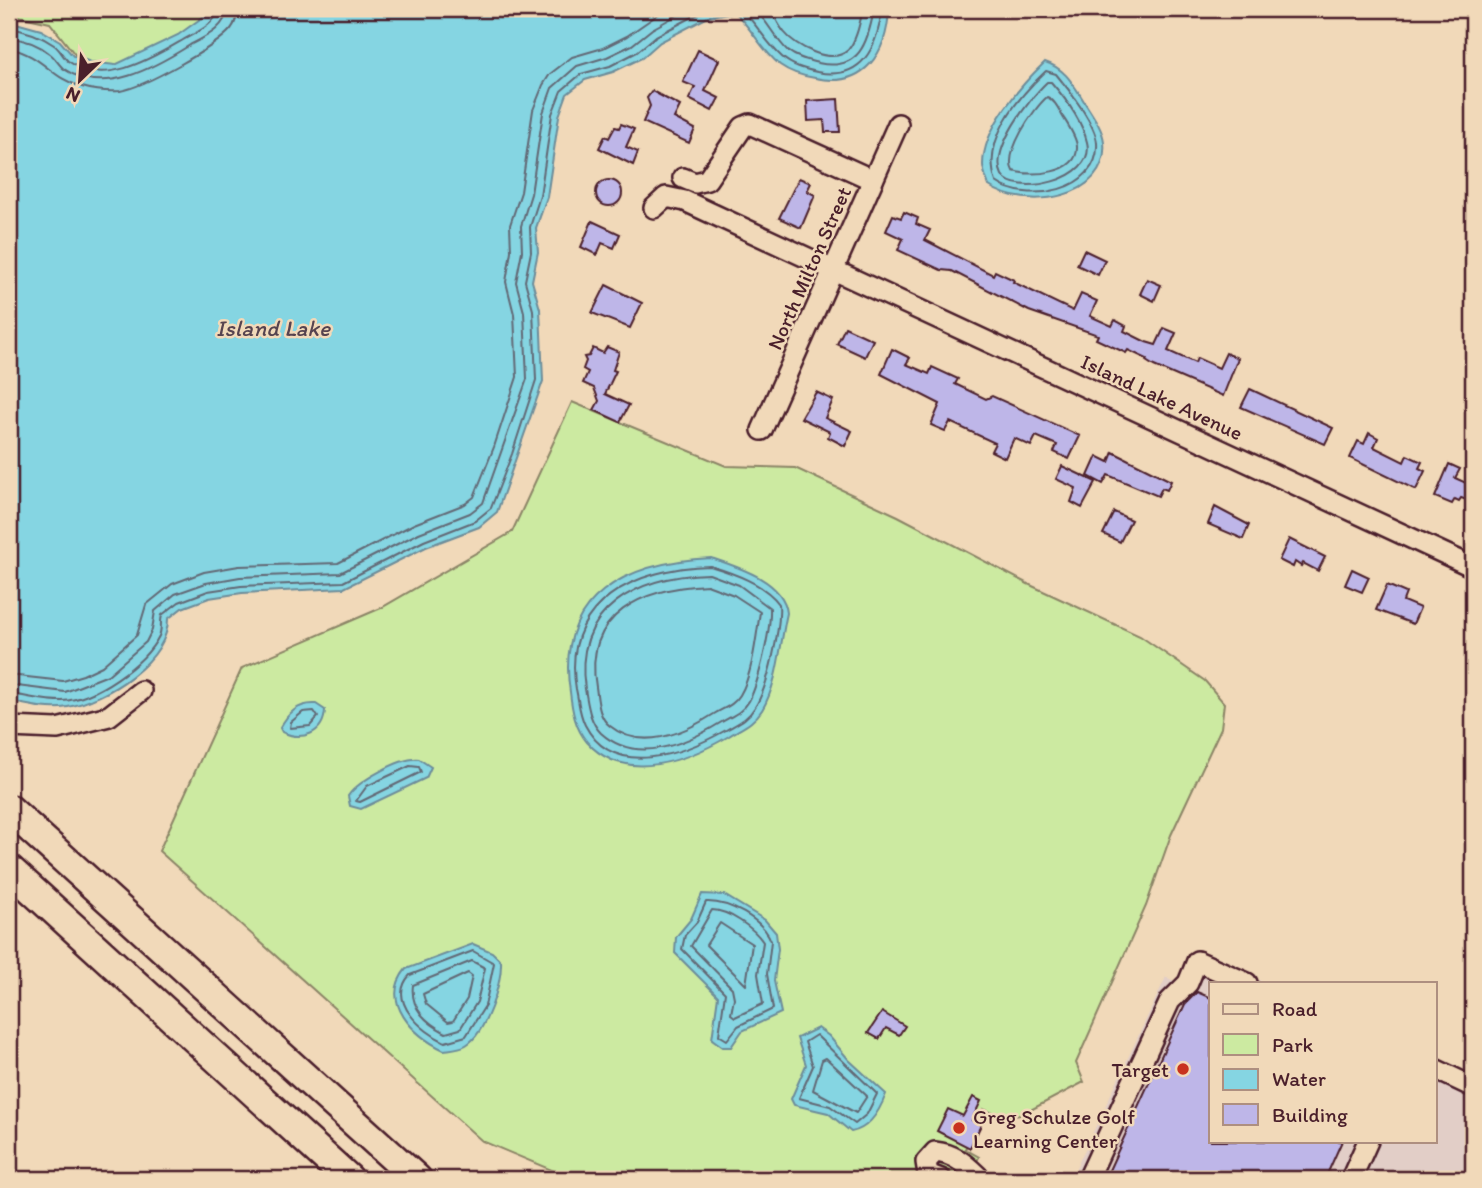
<svg xmlns="http://www.w3.org/2000/svg" width="1482" height="1188" font-family="Itim,sans-serif">
	<rect width="100%" height="100%" fill="#f1d9b9"/>
	<filter id="ink" filterUnits="userSpaceOnUse"><feTurbulence type="fractalNoise" baseFrequency=".0143" numOctaves="2"/><feDisplacementMap in="SourceGraphic" scale="14" xChannelSelector="R" yChannelSelector="G"/><feConvolveMatrix kernelMatrix="1 2 1 2 8 2 1 2 1" color-interpolation-filters="sRGB"/></filter>
	<g filter="url(#ink)">
		<!-- built -->
		<path fill="#e2cec7" d="M1194,950L1265,983H1211V1141H1435V1061L1473,1079V1179H1071L1166,977L1178,983Z"/>
		<!-- green -->
		<g fill="#cceaa1" stroke="#8b8466" stroke-width="2">
			<path d="M9,9H227L96,81L50,23L9,14Z"/>
			<path d="M572,402L726,466L795,468L898,516L1028,584L1140,636L1205,681L1224,703L1221,728L1171,835L1146,906L1076,1063L1084,1082L1021,1115L1003,1117L983,1109L965,1149L979,1157L969,1179H573L482,1141L159,851L242,668L381,608L512,532Z"/>
		</g>
		<!-- water -->
		<g fill="#85d5e2" stroke="#6d8c99" stroke-width="2">
			<path d="M214,9H889C887,54 864,89 815,78C802,76 791,73 780,65C761,50 752,28 734,12L710,16L660,42L642,58L613,72L585,80L567,94L559,116L547,197L536,228L538,252L532,281L540,309L543,381L497,512L479,527L426,547L344,588L242,593L209,598L182,608L168,619C168,661 106,700 68,707C49,711 28,705 9,701V21L41,30L60,41L73,56L91,62L115,65L178,35Z"/>
			<path d="M1045,62C1064,68 1072,82 1082,98C1089,110 1103,128 1104,142C1110,200 1025,211 989,186C987,180 983,171 983,165C983,128 1021,85 1045,62Z"/>
			<path d="M711,558C738,567 784,581 787,613C780,644 778,684 762,710C753,724 741,728 729,736C689,760 625,785 587,742C575,728 572,710 570,692C555,596 627,562 711,558Z"/>
			<path d="M316,704L325,710C324,735 301,741 282,732L280,728C288,713 298,703 316,704Z"/>
			<path d="M419,759L431,767L426,778L361,809L350,806L348,796C358,781 401,757 419,759Z"/>
			<path d="M702,894L724,895L765,920L776,933L778,949L774,981L781,1013L742,1031L731,1047H723L712,1039L718,996L675,953L676,937L691,919Z"/>
			<path d="M473,944L492,952L501,961C502,983 486,1033 466,1045C459,1049 451,1049 444,1050C414,1036 379,1002 406,969Z"/>
			<path d="M818,1028L829,1036L849,1060L886,1094C880,1110 869,1129 851,1132L828,1113L794,1105L791,1099L806,1065L797,1038Z"/>
		</g>
		<g fill="none" stroke-linecap="round" stroke-linejoin="round">
			<!-- shore -->
			<g stroke="#626874" stroke-width="2">
				<path d="M741,9C757,24 766,43 782,57C792,66 804,69 817,72C862,81 877,49 882,9"/>
				<path d="M754,9C768,21 774,38 788,51C797,58 807,60 818,63C859,72 868,43 874,9"/>
				<path d="M770,9C775,16 778,25 784,32C795,46 831,66 848,50C857,40 860,21 863,9"/>
				<path d="M9,28C24,30 41,36 54,45C60,49 63,57 68,61C104,88 152,58 183,40C195,33 217,24 218,9"/>
				<path d="M9,37C22,39 38,44 49,53C55,57 58,64 64,69C104,97 155,67 190,45C205,37 226,28 227,9"/>
				<path d="M9,48C44,56 50,78 82,87C93,90 109,92 120,91C144,87 216,47 231,29C236,23 237,16 238,9"/>
				<path d="M1046,71L1056,74C1068,88 1096,125 1097,143C1100,192 1026,204 996,182C981,141 1018,97 1046,71Z"/>
				<path d="M1047,82H1051C1065,98 1082,121 1087,142C1097,181 1014,197 1002,175C989,150 1030,98 1047,82Z"/>
				<path d="M1047,97C1055,100 1059,110 1063,117C1068,125 1077,138 1077,147C1078,174 1031,177 1013,171C1003,154 1033,109 1047,97Z"/>
				<path d="M710,566C733,573 765,584 779,604C781,627 768,688 755,707C748,719 738,723 726,730C686,753 614,781 585,725C579,713 579,702 576,689C561,602 636,568 710,566Z"/>
				<path d="M709,574L739,585L770,608C771,629 759,682 749,701C742,713 731,716 720,723C686,744 636,765 601,733C589,721 588,704 585,689C572,608 639,576 709,574Z"/>
				<path d="M707,585L734,595L760,612C756,637 753,673 740,695C734,705 724,708 714,714C684,733 642,752 610,726C598,717 598,700 596,687C583,613 644,588 707,585Z"/>
				<path d="M9,675L63,681L83,675L102,666L137,635L146,605L172,584L204,572L239,566L338,563L414,524L465,504L474,497L494,447L517,377L514,314L506,282L511,251L510,225L521,192L533,110L543,85L550,74L572,57L603,48L627,36L666,9"/>
				<path d="M9,685L65,692L108,675L146,642L152,630L155,611L175,594L206,583L240,577L340,573L419,533L470,513L483,503L527,379L524,312L516,282L522,251L521,226L531,194L543,113L552,88L577,66L607,57L632,45L652,29L688,9"/>
				<path d="M9,694C27,696 44,701 62,701C94,700 145,664 159,636C162,630 160,622 162,615L179,602L208,591L241,586L343,582L424,541L475,521L491,508L512,454L536,380L533,310L525,281L531,252L530,227L540,196L552,114L561,91L581,74L610,66L637,52L656,36L708,9"/>
				<path d="M314,711L318,717L310,726L290,728L291,722L303,712Z"/>
				<path d="M410,766L419,767L421,772L360,802L356,801L367,786Z"/>
				<path d="M706,902C728,901 763,919 771,941L767,974L773,1009L738,1026L727,1040L719,1035L725,993L682,949L685,935L697,922Z"/>
				<path d="M712,910C728,910 754,928 763,942L758,974L763,1004L735,1017L731,1014L734,998L732,988L691,946Z"/>
				<path d="M720,923L752,944L746,985L706,945Z"/>
				<path d="M473,951L494,963L485,1006L466,1036L445,1042C423,1032 386,1001 410,975Z"/>
				<path d="M472,961L485,968L477,1002L460,1029L446,1033C427,1023 410,1009 413,985Z"/>
				<path d="M468,973L472,976L467,999L453,1021L448,1022L426,1004L423,994Z"/>
				<path d="M816,1035L877,1094L867,1114L855,1124L830,1106L799,1098L813,1066L805,1042Z"/>
				<path d="M826,1058L867,1096L856,1113L813,1090L822,1060Z"/>
			</g>
		</g>
		<!-- building -->
		<g fill="#beb6e8" stroke="#4a1f2b" stroke-width="2">
			<path d="M698,50L719,60L705,91L719,98L712,111L689,99L695,87L683,82Z"/>
			<path d="M652,91L680,106L674,118L695,129L689,143L643,122L650,106L647,98Z"/>
			<path d="M838,99L840,132H825L824,120L808,121L807,101Z"/>
			<path d="M621,124L634,129L626,147L638,152L633,165L599,148L605,136L609,138L615,127L619,128Z"/>
			<path d="M799,178L811,183L807,191L815,195L801,228L779,218Z"/>
			<circle cx="609" cy="193" r="13"/>
			<path d="M904,212L918,218L916,224L930,230L925,240L993,275L995,271L1014,280L1013,282L1073,311L1081,294L1097,301L1090,316L1112,326L1115,320L1126,326L1124,331L1146,342L1156,345L1164,328L1176,333L1168,351L1195,363L1197,358L1219,368L1226,353L1238,358L1223,396L1154,366L1146,361L1147,359L1128,350L1126,353L1096,339L1098,335L1029,311L952,271L941,270L898,250L903,239L886,231L893,215L901,218Z"/>
			<path d="M592,221L620,234L614,248L602,243L597,255L581,247Z"/>
			<path d="M1084,250L1105,260L1098,275L1077,265Z"/>
			<path d="M1147,279L1161,285L1154,301L1140,294Z"/>
			<path d="M606,285L642,303L630,328L592,313Z"/>
			<path d="M845,327L873,340L865,357L837,344Z"/>
			<path d="M607,347L619,352L613,370L616,371L605,394L629,405L620,422L594,410L599,401L594,388L583,383L588,372L583,369L586,361L584,357L589,356L593,348L603,353Z"/>
			<path d="M892,349L910,358L906,364L929,374L932,367L958,379L955,384L986,399L992,396L1080,436L1069,459L1054,452L1057,445L1036,436L1031,446L1014,438L1005,458L991,451L995,443L950,422L945,431L931,425L940,404L881,374Z"/>
			<path d="M1250,389L1333,428L1325,444L1241,407Z"/>
			<path d="M816,392L833,400L825,418L852,431L845,446L828,437L830,432L801,418Z"/>
			<path d="M1369,433L1378,438L1374,447L1404,462L1407,455L1422,462L1419,468L1425,471L1416,490L1350,458L1358,441L1364,444Z"/>
			<path d="M1113,452L1171,481L1167,490L1162,488L1158,496L1108,475L1103,484L1088,476L1097,456L1109,462Z"/>
			<path d="M1449,464L1460,469L1455,478L1473,486L1470,501L1461,498L1459,501L1455,499L1452,504L1435,497Z"/>
			<path d="M1062,466L1096,482L1082,508L1071,502L1076,488L1056,479Z"/>
			<path d="M1215,507L1249,525L1243,539L1208,524Z"/>
			<path d="M1114,512L1131,520L1120,542L1103,534Z"/>
			<path d="M1289,539L1325,557L1318,571L1303,563L1301,566L1295,562L1293,567L1279,560Z"/>
			<path d="M1352,569L1369,577L1362,592L1345,585Z"/>
			<path d="M1387,585L1406,593L1403,601L1420,608L1413,624L1376,610Z"/>
			<path d="M1197,992L1211,998V1141H1342L1325,1179H1105L1185,1004Z"/>
			<path d="M882,1012L905,1026L899,1035L886,1028L879,1039L868,1033Z"/>
			<path d="M973,1097L981,1101L972,1120L981,1125L970,1148L937,1131L948,1109L963,1116Z"/>
		</g>
		<g fill="none" stroke-linecap="round" stroke-linejoin="round">
			<defs>
				<g id="minor">
					<path d="M683,178L695,183L707,180L743,127L750,124L873,180"/>
					<path d="M654,208L666,197L685,201L1473,567"/>
					<path d="M762,430L898,124"/>
					<path d="M9,727L57,729L109,716L141,691"/>
					<path d="M1435,1069L1473,1087"/>
					<path d="M941,1179L928,1174L926,1162L935,1152C956,1154 966,1165 981,1179"/>
					<path d="M1088,1179L1170,1001L1188,983L1197,961L1247,983"/>
					<path d="M1351,1179L1368,1141"/>
				</g>
				<g id="highway">
					<path d="M9,809L417,1179"/>
					<path d="M9,869L349,1179"/>
				</g>
			</defs>
			<!-- minor casing -->
			<use href="#minor" stroke="#4a1f2b" stroke-width="24"/>
			<!-- highway casing -->
			<use href="#highway" stroke="#4a1f2b" stroke-width="33"/>
			<!-- minor -->
			<use href="#minor" stroke="#f1d9b9" stroke-width="19"/>
			<!-- highway -->
			<use href="#highway" stroke="#f1d9b9" stroke-width="28"/>
		</g>
	</g>
	<!-- markers -->
	<g fill="#c8321e" stroke="#f1d9b9" stroke-width="2.5">
		<circle cx="1183" cy="1069" r="7"/>
		<circle cx="959" cy="1128" r="7"/>
	</g>
	<g text-anchor="middle" dominant-baseline="central" stroke-width="5" stroke-linejoin="round" paint-order="stroke">
		<!-- street labels -->
		<g font-size="21" fill="#4a1f2b" stroke="#f1d9b9">
			<text transform="translate(809 268) rotate(-66)">North Milton Street</text>
			<text transform="translate(1162 397) rotate(25)">Island Lake Avenue</text>
		</g>
		<!-- poi labels -->
		<g font-size="21" fill="#4a1f2b" stroke="#f1d9b9" text-anchor="end">
			<text x="1169" y="1069">Target</text>
			<text x="973" y="1116" text-anchor="start">Greg Schulze Golf<tspan x="973" dy="24">Learning Center</tspan></text>
		</g>
		<!-- water labels -->
		<g font-size="23" font-style="italic" fill="#564350" stroke="#f1d9b9">
			<text x="273" y="328">Island Lake</text>
		</g>
	</g>
	<!-- margin -->
	<rect width="1482" height="1188" fill="none" stroke="#f1d9b9" stroke-width="35"/>
	<rect x="18" y="18" width="1447" height="1153" fill="none" stroke="#4a1f2b" stroke-width="2.5" filter="url(#ink)"/>
	<!-- legend -->
	<rect x="1209" y="982" width="228" height="161" fill="#f1d9b9" stroke="#ae8f80" stroke-width="2"/>
	<rect x="1223" y="1004" width="35" height="10" fill="#f1d9b9" stroke="#ae8f80" stroke-width="2"/>
	<text x="1272" y="1016" font-size="21" fill="#4a1f2b">Road</text>
	<rect x="1223" y="1034" width="35" height="21" fill="#cceaa1" stroke="#ae8f80" stroke-width="2"/>
	<text x="1272" y="1052" font-size="21" fill="#4a1f2b">Park</text>
	<rect x="1223" y="1069" width="35" height="21" fill="#85d5e2" stroke="#ae8f80" stroke-width="2"/>
	<text x="1272" y="1086" font-size="21" fill="#4a1f2b">Water</text>
	<rect x="1223" y="1104" width="35" height="21" fill="#beb6e8" stroke="#ae8f80" stroke-width="2"/>
	<text x="1272" y="1122" font-size="21" fill="#4a1f2b">Building</text>
	<!-- north arrow -->
	<g transform="translate(80 80) rotate(205)" stroke="#f1d9b9" stroke-width="5" paint-order="stroke">
	<path d="M0-5L12 26L0 18L-12 26Z" fill="#4a1f2b"/>
	<text y="-10" font-size="19" font-weight="bold" text-anchor="middle" fill="#4a1f2b">N</text>
	</g>
</svg>
